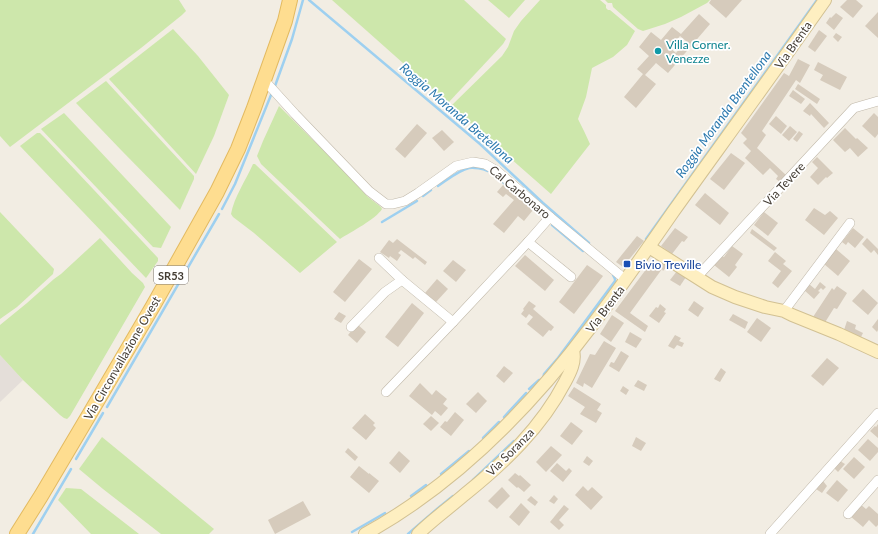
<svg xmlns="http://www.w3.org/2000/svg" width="878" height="534" font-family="Lato,sans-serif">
	<rect width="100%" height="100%" fill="#f2ede3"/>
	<!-- industrial -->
	<path fill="#e4ded9" d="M0,355L23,380L0,402Z"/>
	<!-- green -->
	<g fill="#cde7ab">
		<path d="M0,0H179L186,11L182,15L141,48L10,147L0,136Z"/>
		<path d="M332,0H464L506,39L503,44L490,58L448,103Z"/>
		<path d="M488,0H525L509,18Z"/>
		<path d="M540,0H600L606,5V8L608,10H610L635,31L627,45L613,57L592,68L586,97L578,119L584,131L590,144L551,194L451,106L502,56L508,47L514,31L521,21Z"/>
		<path d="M605,0H710L707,3L681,17L665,24L643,31L638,29L613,7L612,3H608Z"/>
		<path d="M173,29L198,56L229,95L214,136L196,174L109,79Z"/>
		<path d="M106,81L194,176V179L180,210L122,151L76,103Z"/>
		<path d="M279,106L334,161L368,197L381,207L382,209C376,219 351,232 340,239L261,164L257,156L263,141Z"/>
		<path d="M64,113L171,227L161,248L153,247L41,129Z"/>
		<path d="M37,133H40L46,139L158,258V261L146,278L20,146Z"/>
		<path d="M253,164H255L256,165L337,242L300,273L254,233L233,217L231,214C234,197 246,180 253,164Z"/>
		<path d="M0,212L54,269L53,274L17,307L0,319Z"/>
		<path d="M100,238L132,273L143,283L145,287L70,416L67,419L64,418L60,415L23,380L0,355V325L27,303L54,279L61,274Z"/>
		<path d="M102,437L214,529L209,534H161L103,489L79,469Z"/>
		<path d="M66,488L81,489L139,534H91L58,500Z"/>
	</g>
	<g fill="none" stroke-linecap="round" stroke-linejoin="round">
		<!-- stream -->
		<g stroke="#9ed0f0" stroke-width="2.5">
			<path d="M309,0L480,144L543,203L589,243"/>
			<path d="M275,86L292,39L303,0"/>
			<path d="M493,173L505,184"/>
			<path d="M438,186C447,180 459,170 469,168C474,167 483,169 488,171"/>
			<path d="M423,196L431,190"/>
			<path d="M222,209L235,184L271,95"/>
			<path d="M382,222L417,201"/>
			<path d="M552,225L583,251"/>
			<path d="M646,239L817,0"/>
			<path d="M529,389L539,380H543L544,374L558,358L615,281V279L613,275"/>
			<path d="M107,407L219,214"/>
			<path d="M504,417L526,393"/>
			<path d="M483,438L499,422"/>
			<path d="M76,459L103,413"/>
			<path d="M441,474L469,451"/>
			<path d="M473,480L514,441"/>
			<path d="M411,496L426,485"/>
			<path d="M352,532L385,513"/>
			<path d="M33,534L71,469"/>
			<path d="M408,534L437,509L453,496"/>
		</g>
	</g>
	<!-- building -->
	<g fill="#d6cbbc" fill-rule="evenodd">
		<path d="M711,0H742L726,18L709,3Z"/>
		<path d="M847,0H856L863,6L853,18L840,7Z"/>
		<path d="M878,12V38L865,26Z"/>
		<path d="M836,13L843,18L834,30L826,23L830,17L831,18Z"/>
		<path d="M699,14L710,24L668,73L656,63L645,75L656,84L636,108L624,97L643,74L637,69L649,56L639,47L651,32L661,40L672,27L681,34ZM680,36L686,41L676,53L670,48Z"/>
		<path d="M819,30L827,36L815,52L808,47Z"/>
		<path d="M836,33L842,37L838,42L833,37Z"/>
		<path d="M798,59L810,65L800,83L796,80L762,131L766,135L757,148L786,175L780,182L776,179L778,176L770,168L763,175L745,158L751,151L743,143L747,139L741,133L784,73L789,76Z"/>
		<path d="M818,62L847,77L840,90L820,80L823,75L814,70Z"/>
		<path d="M798,84L820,99L817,104L795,89Z"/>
		<path d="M793,90L805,99L801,104L789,96Z"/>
		<path d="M810,103L829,123L824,128L811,114L810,116L803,111Z"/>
		<path d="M874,113L878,117V134L875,138L862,126Z"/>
		<path d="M776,116L787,126L781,134L769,124Z"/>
		<path d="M417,124L427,133L405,158L395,149Z"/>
		<path d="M790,126L797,132L789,141L782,135Z"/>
		<path d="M845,128L856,139L857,138L868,148L858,157L850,148L845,152L833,140Z"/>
		<path d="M442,130L454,142L444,151L432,138Z"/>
		<path d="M799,131L803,134L797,142L793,139Z"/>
		<path d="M731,153L745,163L724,190L710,179Z"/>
		<path d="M817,157L833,173L827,178L826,177L818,185L810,177L818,168L812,162Z"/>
		<path d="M503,185L533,210L524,221L518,216L504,233L493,224L514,200L506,194L503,197L497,192Z"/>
		<path d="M705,193L729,213L720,225L695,205Z"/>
		<path d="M814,208L825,215L830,211L838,218L824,235L805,220Z"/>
		<path d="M764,212L778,223L768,236L754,225Z"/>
		<path d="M675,228L688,237L684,242L682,241L672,254L661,246Z"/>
		<path d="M853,228L864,237L855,248L848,242L846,245L842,242Z"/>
		<path d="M752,229L777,248L774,251L750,233Z"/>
		<path d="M637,236L644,241L623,267L616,262Z"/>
		<path d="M867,238L878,249V255L874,250L871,253L862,244Z"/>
		<path d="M397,239L427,262L425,265L415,257L413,259L401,250L398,253L401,255L397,261L390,256L389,258L380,252L389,240L393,243Z"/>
		<path d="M732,246L743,254L735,265L737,267L729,277L714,265L721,256L724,257Z"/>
		<path d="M836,249L850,261L838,276L824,264Z"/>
		<path d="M775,252L786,261L783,264L792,271L778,288L772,283L781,271L768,261Z"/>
		<path d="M525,255L554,280L545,291L515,266Z"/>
		<path d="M359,259L372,269L345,302L333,292Z"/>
		<path d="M660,259L668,265L663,271L662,269L630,313L648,326L645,332L615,311L653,260L657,263Z"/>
		<path d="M453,260L466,270L456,282L443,271Z"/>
		<path d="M587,265L603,276L574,314L559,302Z"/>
		<path d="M677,271L686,277L680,286L670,280Z"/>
		<path d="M437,279L448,289L436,302L425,293Z"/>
		<path d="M820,282L826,287L823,290L821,288L818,291L820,292L814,299L804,290L809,284L815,289Z"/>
		<path d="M837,286L847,293L837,309L834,308L824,324L813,317L832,288L834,290Z"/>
		<path d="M863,289L878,303L868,315L852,301Z"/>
		<path d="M529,301L536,306L533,309L554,327L551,331L549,330L543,337L527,324L533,317L529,314L526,318L521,314L524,310L523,309Z"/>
		<path d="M694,301L704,308L698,317L688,310Z"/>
		<path d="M412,303L424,313L398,347L385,337Z"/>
		<path d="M660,304L666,309L664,312L666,313L659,323L649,316L656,307L658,308Z"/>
		<path d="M339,312L346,316L341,323L334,319Z"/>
		<path d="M733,314L748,322L745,329L729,320Z"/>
		<path d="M612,315L624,323L611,342L600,334Z"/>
		<path d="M757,318L771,328L761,342L747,332Z"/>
		<path d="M878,319V330L877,332L872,327Z"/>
		<path d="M847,321L856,325L855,329L863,333L861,337L844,330Z"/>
		<path d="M357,324L366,332L357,343L348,335Z"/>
		<path d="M630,332L642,339L636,348L625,342Z"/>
		<path d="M675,335L681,338L679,341L684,343L682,347L677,345L674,349L668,346Z"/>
		<path d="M604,341L616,348L592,388L584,383L583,387L576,383L590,354L595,355Z"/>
		<path d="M621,351L629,356L619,372L609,366L611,362L614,363Z"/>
		<path d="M827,358L839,368L823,386L811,376Z"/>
		<path d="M504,366L513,373L504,383L496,376Z"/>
		<path d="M721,368L726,372L720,382L714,379Z"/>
		<path d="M638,380L647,385L644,391L634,386Z"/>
		<path d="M420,383L432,395L436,390L447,399L443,404L448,408L441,416L435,411L432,415L409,396Z"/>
		<path d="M623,386L629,390L626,395L620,391Z"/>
		<path d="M574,387L601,404L597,410L602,413L596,423L580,414L585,407L568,396Z"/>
		<path d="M478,392L487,401L476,413L466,404Z"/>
		<path d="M455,412L464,420L451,436L440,427L445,421L447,422Z"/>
		<path d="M365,414L375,423L373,425L376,428L366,440L352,428Z"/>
		<path d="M431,416L439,423L431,431L423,424Z"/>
		<path d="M571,422L583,431L572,445L560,436Z"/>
		<path d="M878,424V438L870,431L875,426L876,427Z"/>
		<path d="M636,437L646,443L641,451L632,446Z"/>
		<path d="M868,439L878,448V452L870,461L858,450Z"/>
		<path d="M551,446L562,455L546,472L536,462Z"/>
		<path d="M348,448L358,457L355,461L345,452Z"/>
		<path d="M399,451L410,461L400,473L389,463Z"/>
		<path d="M587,456L593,461L589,466L583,462Z"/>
		<path d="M854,457L865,467L854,479L843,469Z"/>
		<path d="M840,461L845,464L838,472L834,468Z"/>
		<path d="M557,463L566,471L569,468L572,471L563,482L550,471Z"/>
		<path d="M359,466L369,474V473L379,481L369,493L350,477Z"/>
		<path d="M515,473L519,476L520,475L531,485L524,492L518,487L517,488L508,480Z"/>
		<path d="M837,480L848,490L838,502L826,493Z"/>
		<path d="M823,481L827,486L822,493L816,489Z"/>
		<path d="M583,486L588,491L592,487L603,497L591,510L575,495Z"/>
		<path d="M502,487L510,496L497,509L488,501Z"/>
		<path d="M554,495L558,499L554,504L549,501Z"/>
		<path d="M531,496L538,502L535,506L527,500Z"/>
		<path d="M303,501L311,515L275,534L268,520Z"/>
		<path d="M521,503L530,512L519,526L509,517Z"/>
		<path d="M860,504L866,509L869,506L878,514V525L876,527L869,520L863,527L850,516Z"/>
		<path d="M564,505L569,509L559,520L564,525L559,530L550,522Z"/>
	</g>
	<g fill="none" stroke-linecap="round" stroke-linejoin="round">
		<defs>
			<g id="street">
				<path d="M265,81L295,114L369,191L386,204H393L405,201L418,193L456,166L473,162L485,164L497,171L550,217L626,280"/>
				<path d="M528,242L571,277"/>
				<path d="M379,258L402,280"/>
				<path d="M697,277L854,108L878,101"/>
				<path d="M784,311L850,223"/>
				<path d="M351,327L385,292L402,280L453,322"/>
				<path d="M386,392L453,322L528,242L550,217"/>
				<path d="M848,514L878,480"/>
				<path d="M770,534L878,413"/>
			</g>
			<g id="secondary">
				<path d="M649,247L712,287L735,297L765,307L784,311L792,315L839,334L878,352"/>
				<path d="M365,534C454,485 529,409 590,328C619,290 646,251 673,212C724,141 775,71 825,0"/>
				<path d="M418,534C432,520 449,508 464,495C504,463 541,428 565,382C570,373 576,361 573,351"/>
			</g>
			<path id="primary" d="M17,534L41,496L89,415L153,306L217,192L238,149L254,108L285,21L290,0"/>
		</defs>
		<!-- street casing -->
		<use href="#street" stroke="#c0b8a9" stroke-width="10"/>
		<!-- secondary casing -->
		<use href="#secondary" stroke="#d2c193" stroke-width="14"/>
		<!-- primary casing -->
		<use href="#primary" stroke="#e3ba60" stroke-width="16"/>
		<!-- street -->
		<use href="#street" stroke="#fff" stroke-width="9"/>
		<!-- secondary -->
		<use href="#secondary" stroke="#feefc1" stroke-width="12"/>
		<!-- primary -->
		<use href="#primary" stroke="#fedd90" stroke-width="14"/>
	</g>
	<!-- markers -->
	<circle fill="#0f9aa8" stroke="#fff" stroke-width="1.5" cx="658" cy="51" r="4"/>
	<rect fill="#1a4fb4" stroke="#fff" stroke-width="1.5" x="623" y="260" width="8" height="8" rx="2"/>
	<g text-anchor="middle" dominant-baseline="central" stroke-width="3.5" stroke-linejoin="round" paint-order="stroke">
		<!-- shield labels -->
		<rect fill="#fff" stroke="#7c7771" stroke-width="1" x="154" y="266" width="34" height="18" rx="3"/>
		<g font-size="11" font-weight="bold" fill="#443d34">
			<text x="171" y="275">SR53</text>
		</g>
		<!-- culture labels -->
		<g font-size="12" fill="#0d838f" stroke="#fff" text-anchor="start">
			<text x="666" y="44">Villa Corner.<tspan x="666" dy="14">Venezze</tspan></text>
		</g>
		<!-- street labels -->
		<g font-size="12" fill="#443d34" stroke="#fff">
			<text transform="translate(793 45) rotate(-55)">Via Brenta</text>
			<text transform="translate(784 184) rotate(-47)">Via Tevere</text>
			<text transform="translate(520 192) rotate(40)">Cal Carbonaro</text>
			<text transform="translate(605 309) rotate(-53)">Via Brenta</text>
			<text transform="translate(122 358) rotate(-60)">Via Circonvallazione Ovest</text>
			<text transform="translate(510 452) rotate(-45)">Via Soranza</text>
		</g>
		<!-- transit labels -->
		<g font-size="12" fill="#164399" stroke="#fff" text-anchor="start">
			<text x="635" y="264">Bivio Treville</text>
		</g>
		<!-- water labels -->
		<g font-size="13" font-style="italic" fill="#2d7aaf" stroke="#fff">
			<text transform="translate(457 113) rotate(41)">Roggia Moranda Bretellona</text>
			<text transform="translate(723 114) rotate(-54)">Roggia Moranda Brentellona</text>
		</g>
	</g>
</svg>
